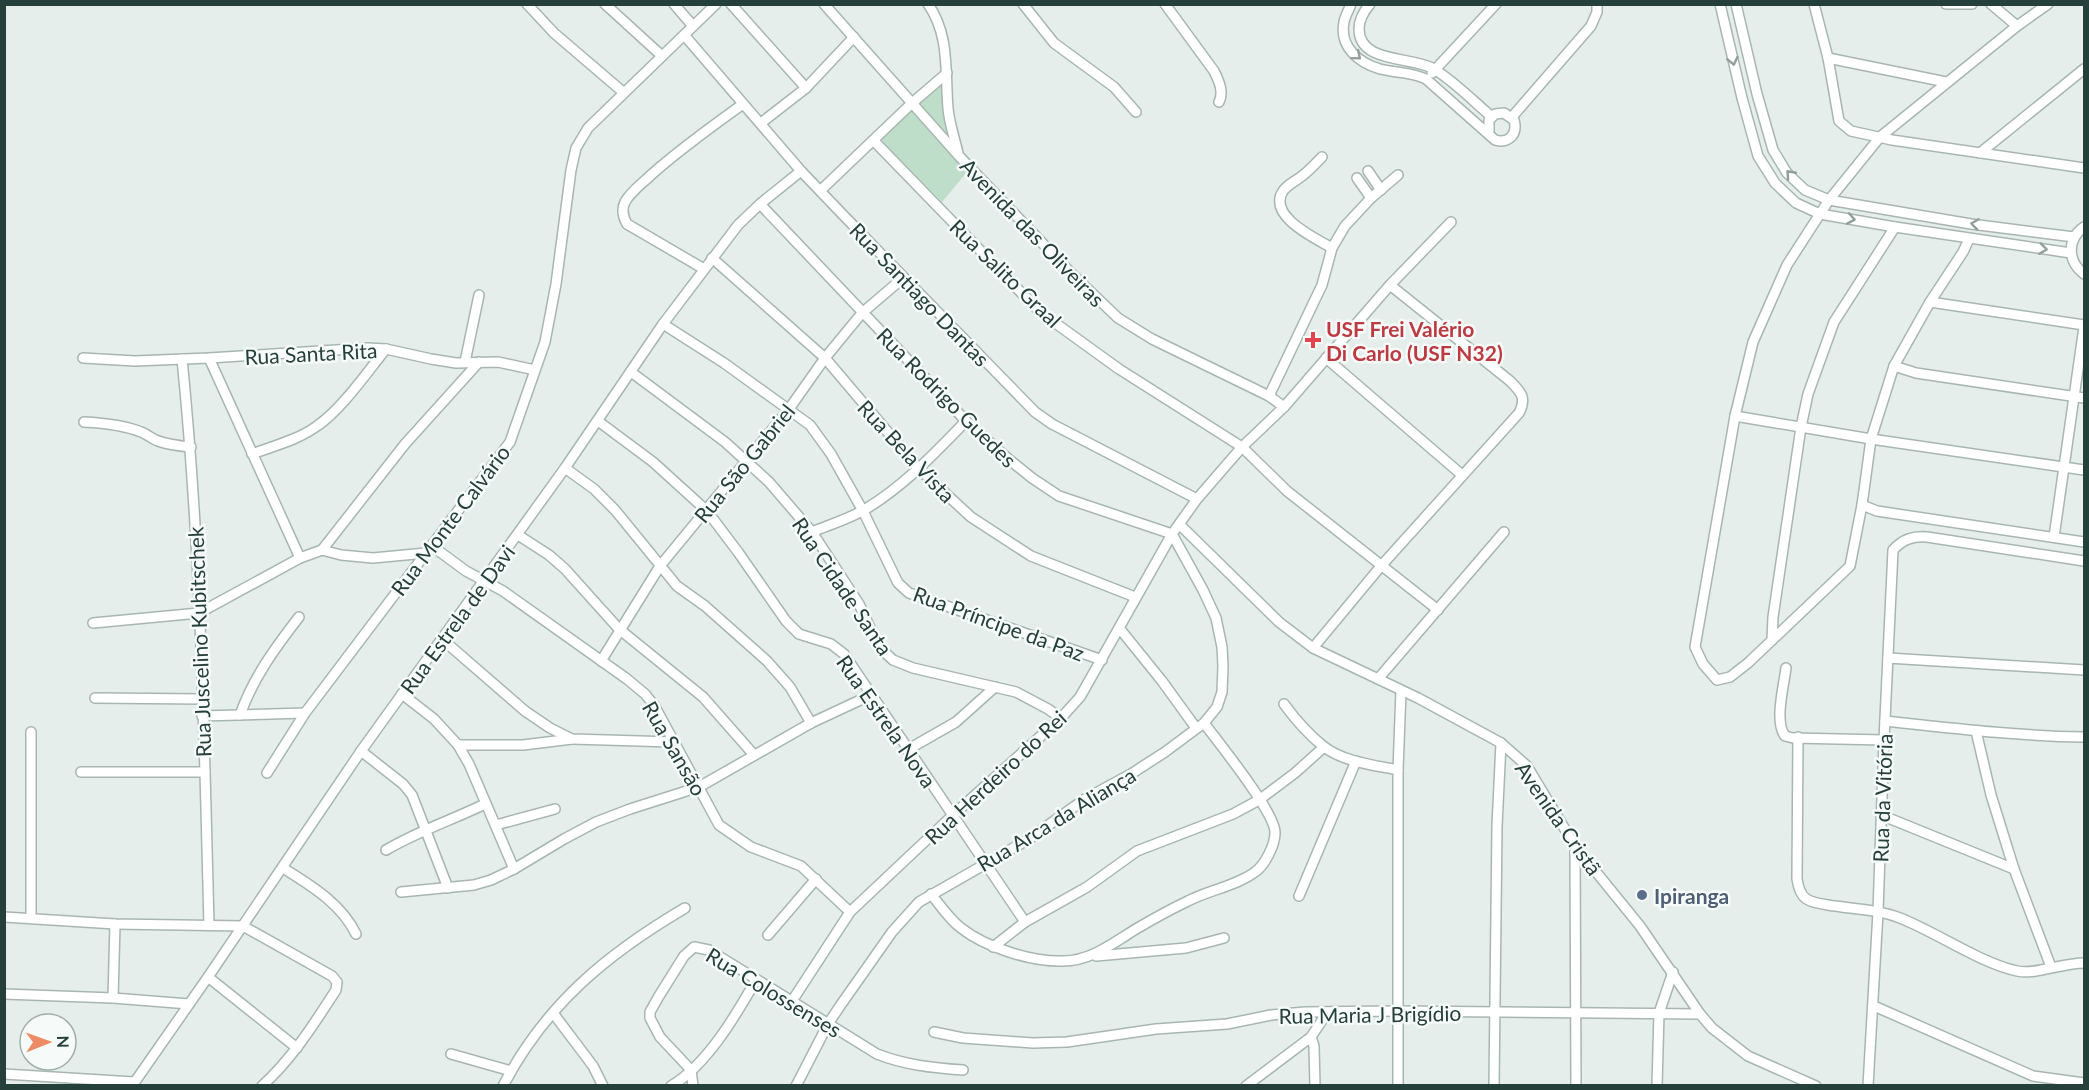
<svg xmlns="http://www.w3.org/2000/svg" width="2089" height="1090" font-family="Lato,sans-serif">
	<rect width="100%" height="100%" fill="#e5eeea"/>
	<!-- green -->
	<g fill="#bfdec9">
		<path d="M944,82L956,149L917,103Z"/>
		<path d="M911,110L967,172L942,202L881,140Z"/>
	</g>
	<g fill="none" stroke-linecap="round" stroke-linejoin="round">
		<defs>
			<g id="minor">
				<path d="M527,4L554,33L623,92"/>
				<path d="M605,4L662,56"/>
				<path d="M674,4L693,26"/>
				<path d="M731,4L806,88"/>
				<path d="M824,4L959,156L1071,273L1118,318L1152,339L1269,396L1284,407"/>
				<path d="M928,4C950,35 945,73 948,108C949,123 955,139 958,153"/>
				<path d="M1023,4L1054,43L1114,87L1136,112"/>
				<path d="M1165,4L1214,71C1219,81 1224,92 1219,102"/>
				<path d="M1351,4C1349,10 1345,16 1344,22C1339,47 1359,63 1380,69C1396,73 1412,72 1426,79L1495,140C1509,144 1518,134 1514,120L1504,113L1495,114L1489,120V133"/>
				<path d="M1370,4C1364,11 1359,19 1359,29C1359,64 1413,56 1434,69C1455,82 1473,101 1492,117"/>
				<path d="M1720,4L1742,98L1758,156L1775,183L1796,203L1820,214L1895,227L2071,253"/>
				<path d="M1736,4L1757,94L1773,150L1787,173L1805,190L1829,200L1971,224L2074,237"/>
				<path d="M1814,4L1828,58L1839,121L1851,131L1892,140L2084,168"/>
				<path d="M1946,4H1972"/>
				<path d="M1991,4L2017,26"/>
				<path d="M685,36L801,171L846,218L1035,412L1052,424L1197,499"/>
				<path d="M1828,58L1946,82"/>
				<path d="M1432,73L1496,4"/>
				<path d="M1512,117L1591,26L1597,12V4"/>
				<path d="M761,123L806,88L854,37"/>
				<path d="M874,141L1040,312L1119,369L1242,447L1287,491L1438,610"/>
				<path d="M1980,153L2084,69"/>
				<path d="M1322,157C1316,163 1309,171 1302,176C1296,181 1288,184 1283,191C1267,216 1315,238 1332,248"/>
				<path d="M1368,171L1381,190"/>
				<path d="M1357,178L1371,198"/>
				<path d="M821,190L911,104L947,73"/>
				<path d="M760,204L966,421L1006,457L1032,478L1059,496L1172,534"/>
				<path d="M2084,227C2067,239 2067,261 2084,274"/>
				<path d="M1969,239L1963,252L1930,302L1894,366L1871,439L1862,505L1850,566L1748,663L1730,677L1717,680L1703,664L1695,647L1735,416L1753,342L1787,265L1829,200L1880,137L2017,26L2048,4"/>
				<path d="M712,258L825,358L919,469L971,517L1031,556L1135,597"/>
				<path d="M704,269L627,224C623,217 621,210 625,202C631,191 643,183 651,175C680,149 711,127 743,104"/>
				<path d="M1930,302L2084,325"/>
				<path d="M663,324L724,363L810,425L831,454L863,511L898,583L909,593L1102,660"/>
				<path d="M83,358L135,361L209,358L367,348L386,349L431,359L456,363L498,362L535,370"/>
				<path d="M209,358L300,558"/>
				<path d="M1326,358L1462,475"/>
				<path d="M182,359C201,547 204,736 209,925"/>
				<path d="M465,362L479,295"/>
				<path d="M1894,366L1916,373L2084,398"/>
				<path d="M631,372L725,442L769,482L812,532L859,604L879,647L893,660L913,668L1016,692L1048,709L1061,718"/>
				<path d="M1269,396L1322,285L1332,248L1345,226L1371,198L1398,175"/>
				<path d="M1735,416L1871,439L2084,470"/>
				<path d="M598,421L653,462L707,511L738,552L786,621L799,634L831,644L844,654L1025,922"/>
				<path d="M84,422C103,423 124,425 141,432C147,434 152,439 158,441C169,445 180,446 191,447"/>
				<path d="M252,454C273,446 298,440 317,426C342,409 367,372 386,349"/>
				<path d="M565,468L594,489L615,510L677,586L705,606L767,661L790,687L811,723"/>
				<path d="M1862,505L1877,511L2084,542"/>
				<path d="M1180,525L1279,622L1313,648L1418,698L1501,743L1527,766L1575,846L1640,926L1700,1014L1712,1028L1748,1056L1816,1086"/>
				<path d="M812,532C829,525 848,519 864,510C903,487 935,453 966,421"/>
				<path d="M518,535L549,555L565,569L619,629L703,697L754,755"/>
				<path d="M2054,537L2084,327"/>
				<path d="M432,546L466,571L503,591L627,679L645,694L654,705L719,825L751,847L801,866L850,912"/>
				<path d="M322,550L405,444L479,362"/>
				<path d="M93,623L199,613L300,558L322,550L341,555L373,558L426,553"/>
				<path d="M1120,629L1162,681L1196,728"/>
				<path d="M442,639L525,711L550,728L572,739L673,742"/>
				<path d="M1772,640L1773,617L1801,427L1808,394L1834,322L1895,227"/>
				<path d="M1313,648L1381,566L1519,413C1527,398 1521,392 1510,381L1390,285"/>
				<path d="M1888,658L2084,670"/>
				<path d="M601,661L660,566L789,409L825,358L862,313L903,278"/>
				<path d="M1786,668C1784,685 1774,722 1785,736L1793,738L1884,740"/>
				<path d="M1378,679L1504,532"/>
				<path d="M402,694L434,719L458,745L469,764L514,869"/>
				<path d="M95,698L202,699"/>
				<path d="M1284,704C1295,719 1308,734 1323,746C1343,762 1374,765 1398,770"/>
				<path d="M240,715C253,678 275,648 299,617"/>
				<path d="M202,716L305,713"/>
				<path d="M1885,721C1951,728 2018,736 2084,737"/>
				<path d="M1976,731L1991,795L2014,869L2051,967"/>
				<path d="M31,732V917"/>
				<path d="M1798,737L1797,879C1800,900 1808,902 1828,905C1852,909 1877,909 1900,918C1936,932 1980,963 2017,971C2035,975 2063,963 2084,963"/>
				<path d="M458,745H523L572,739"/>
				<path d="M907,750L956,722L995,687"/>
				<path d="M361,751L403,784L412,795L448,888"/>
				<path d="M81,772H205"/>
				<path d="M267,773L305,713L510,442L545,342L556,284L571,170L576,148L588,128L716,4"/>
				<path d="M1881,815L2014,869"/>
				<path d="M496,825L555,809"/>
				<path d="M1575,846L1576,1086"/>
				<path d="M386,850C418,831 452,820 485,804"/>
				<path d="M283,868C310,885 341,903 356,934"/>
				<path d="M401,892L474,885L491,880L514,869L564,839L596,822L630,809L699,787L811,723L871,695"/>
				<path d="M931,894C940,905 949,919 961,928C985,947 1031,962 1063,961C1091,961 1113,943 1136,929C1153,919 1171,909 1188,901C1209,890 1236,886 1255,872C1265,865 1275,845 1275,833C1276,813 1218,742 1204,723"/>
				<path d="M1299,896L1356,761"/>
				<path d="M4,917L115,924L243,926L332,976L337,982L336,990C314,1024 292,1059 262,1086"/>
				<path d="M768,935L816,879"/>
				<path d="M993,947L1025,922L1087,887L1137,851L1233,814L1259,800L1295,773L1324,747"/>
				<path d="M1096,956L1186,948L1224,938"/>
				<path d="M208,977L297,1048"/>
				<path d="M4,994L113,998L189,1004"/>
				<path d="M113,998L115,924"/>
				<path d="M792,1001L850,912L953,815L1061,718L1080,697L1172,534L1197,499L1242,447L1284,407L1390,285L1451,222"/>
				<path d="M1874,1006L2033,1076L2084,1083"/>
				<path d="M553,1013L593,1066L603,1086"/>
				<path d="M934,1032L963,1038L1033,1043L1067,1042L1156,1029L1227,1024L1271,1015L1305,1012L1398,1011L1700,1014"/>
				<path d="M1311,1037L1314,1046L1315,1086"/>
				<path d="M451,1054L511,1071"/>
				<path d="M4,1074L134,1082"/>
				<path d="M132,1086L208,977L361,751L565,468L663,324L738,225L760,204L801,171"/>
				<path d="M503,1086C546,1004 607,954 685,908"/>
				<path d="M671,1086C707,1065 736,1015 756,980"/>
				<path d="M693,1086L691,1070L660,1037L650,1018V1012L659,996L684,956L694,947L709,950L877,1054C905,1065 933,1068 963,1070"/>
				<path d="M796,1086L828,1024L840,1006L892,932L919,902L1029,839L1085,799L1131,774L1165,752L1204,723L1217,707L1222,692L1223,666L1222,647L1216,618L1203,590L1172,534"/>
				<path d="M1246,1086L1311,1037L1327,1013"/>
				<path d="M1398,1086V770L1401,691"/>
				<path d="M1494,1086L1497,826L1501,743"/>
				<path d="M1657,1086L1659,1013L1673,972"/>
				<path d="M1868,1086L1878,912L1884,740L1893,550C1903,539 1913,536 1927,537L2084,561"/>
			</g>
		</defs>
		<!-- minor casing -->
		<use href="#minor" stroke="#a8b6b2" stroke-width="12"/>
		<!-- minor -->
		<use href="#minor" stroke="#fff" stroke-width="9"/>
	</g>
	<!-- one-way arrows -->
	<defs><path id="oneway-chevron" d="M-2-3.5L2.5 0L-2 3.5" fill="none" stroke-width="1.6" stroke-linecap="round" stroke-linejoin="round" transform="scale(1.5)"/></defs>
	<g stroke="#929f9c">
		<use href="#oneway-chevron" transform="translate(1357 56) rotate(40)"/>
		<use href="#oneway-chevron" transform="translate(1733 61) rotate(77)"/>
		<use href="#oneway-chevron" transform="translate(1790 174) rotate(-132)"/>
		<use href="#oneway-chevron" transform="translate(1851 219) rotate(10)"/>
		<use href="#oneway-chevron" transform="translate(1975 224) rotate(-172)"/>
		<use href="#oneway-chevron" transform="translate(2043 249) rotate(7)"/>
	</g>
	<!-- markers -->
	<path fill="#e0444e" stroke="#f6faf8" stroke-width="2" d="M1310 331h6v6h6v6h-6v6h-6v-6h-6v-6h6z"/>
	<circle fill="#5c6f8a" stroke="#f6faf8" stroke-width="2" cx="1642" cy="895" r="6"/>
	<g text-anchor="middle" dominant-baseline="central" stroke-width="5" stroke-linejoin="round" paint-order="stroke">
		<!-- street labels -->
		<g font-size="21" fill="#253f3a" stroke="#f6faf8">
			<text transform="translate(1033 232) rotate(46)">Avenida das Oliveiras</text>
			<text transform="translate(1006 273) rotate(44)">Rua Salito Graal</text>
			<text transform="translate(920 294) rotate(46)">Rua Santiago Dantas</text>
			<text transform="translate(311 353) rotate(-3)">Rua Santa Rita</text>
			<text transform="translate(947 397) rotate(45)">Rua Rodrigo Guedes</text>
			<text transform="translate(907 451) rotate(47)">Rua Bela Vista</text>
			<text transform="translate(744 463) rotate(-51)">Rua São Gabriel</text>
			<text transform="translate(450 520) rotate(-53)">Rua Monte Calvário</text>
			<text transform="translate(843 586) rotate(56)">Rua Cidade Santa</text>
			<text transform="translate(457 619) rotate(-54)">Rua Estrela de Davi</text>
			<text transform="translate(999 623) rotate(20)">Rua Príncipe da Paz</text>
			<text transform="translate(199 642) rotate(-92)">Rua Juscelino Kubitschek</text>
			<text transform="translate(887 721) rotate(55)">Rua Estrela Nova</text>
			<text transform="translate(675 748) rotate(60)">Rua Sansão</text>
			<text transform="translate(995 777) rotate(-43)">Rua Herdeiro do Rei</text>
			<text transform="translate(1882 798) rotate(-88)">Rua da Vitória</text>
			<text transform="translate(1559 818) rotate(55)">Avenida Cristã</text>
			<text transform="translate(1056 819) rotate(-31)">Rua Arca da Aliança</text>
			<text transform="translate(774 992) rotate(31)">Rua Colossenses</text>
			<text transform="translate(1370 1014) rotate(-1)">Rua Maria J Brigídio</text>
		</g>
		<!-- health labels -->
		<g font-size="21" font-weight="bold" fill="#be3a42" stroke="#f6faf8" text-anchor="start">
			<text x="1326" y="328">USF Frei Valério<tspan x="1326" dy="24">Di Carlo (USF N32)</tspan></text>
		</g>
		<!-- service labels -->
		<g font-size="21" font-weight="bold" fill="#4e5e75" stroke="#f6faf8" text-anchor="start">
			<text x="1654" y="895">Ipiranga</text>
		</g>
	</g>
	<!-- border -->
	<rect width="2089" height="1090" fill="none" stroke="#253f3a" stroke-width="12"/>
	<!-- north arrow -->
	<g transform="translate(48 1042) rotate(89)"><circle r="28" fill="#f6faf8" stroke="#a2afac" stroke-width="1.5"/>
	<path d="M0-4.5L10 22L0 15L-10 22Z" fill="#ed8c64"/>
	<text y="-9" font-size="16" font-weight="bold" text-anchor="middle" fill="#253f3a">N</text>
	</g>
</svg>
